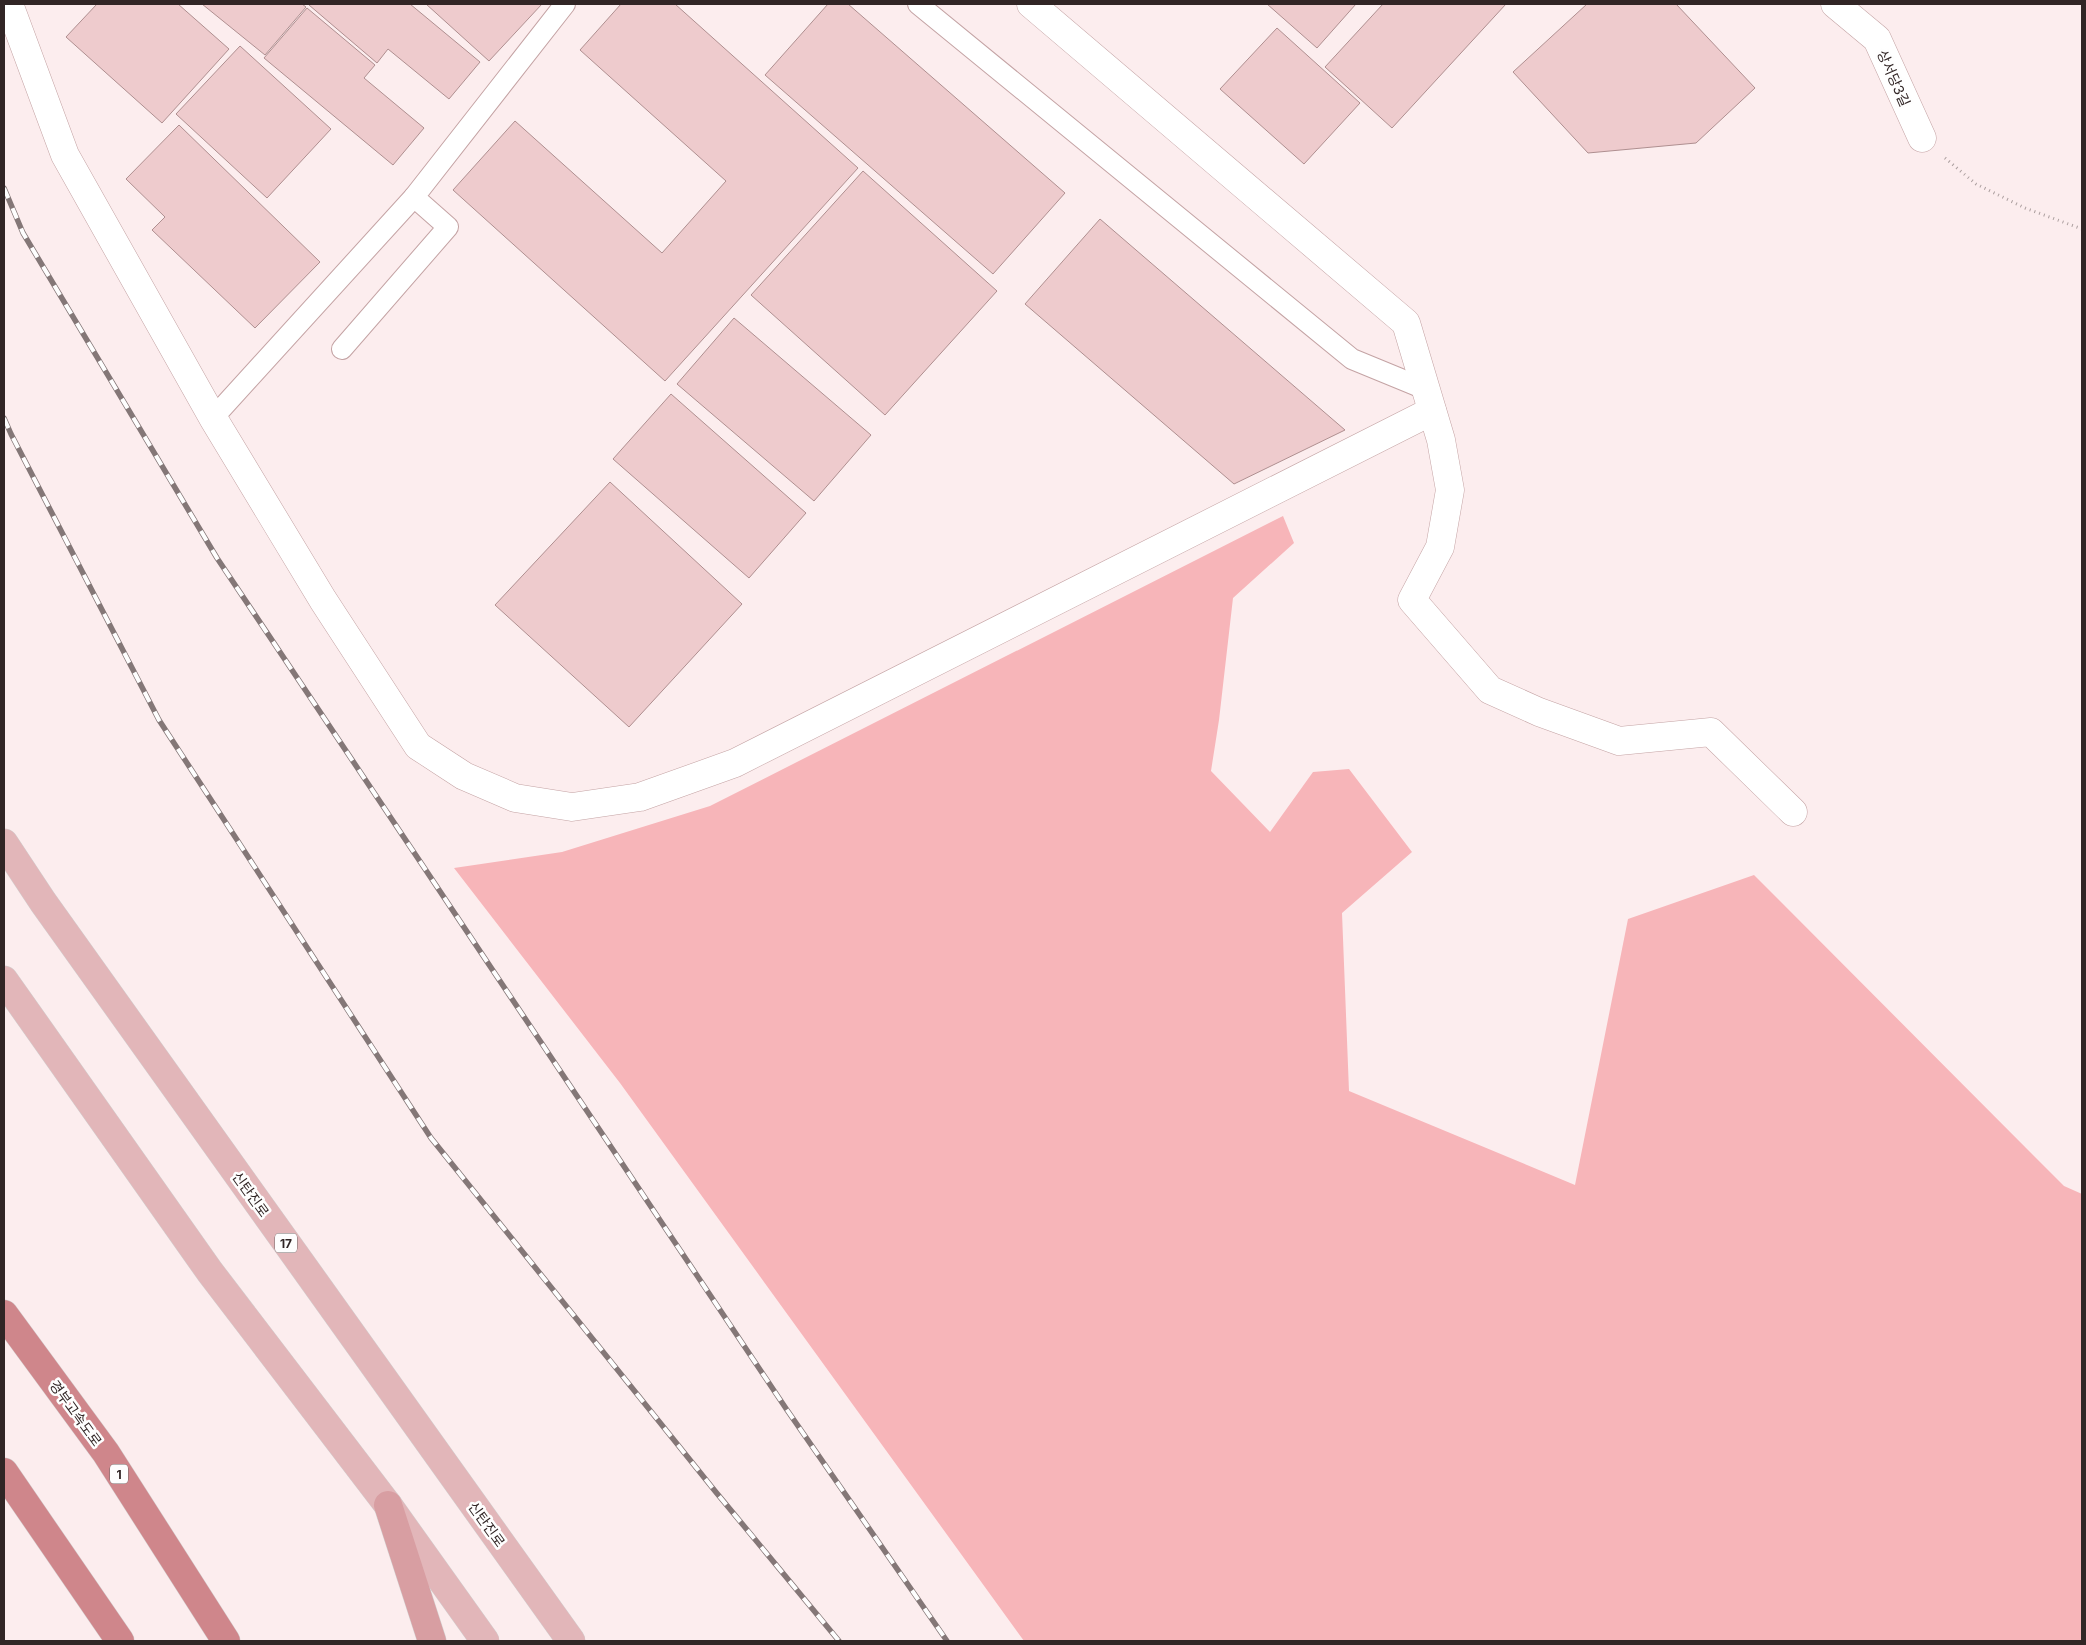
<svg xmlns="http://www.w3.org/2000/svg" width="2086" height="1645" font-family="Inter,'Noto Sans KR',sans-serif">
	<rect width="100%" height="100%" fill="#fcedee"/>
	<!-- green -->
	<path fill="#f7b5b9" d="M1283,516L1294,543L1233,598L1219,720L1211,771L1270,832L1313,772L1349,769L1412,852L1342,913L1349,1091L1575,1185L1628,919L1754,875L2064,1186L2082,1194V1641H1024L620,1083L454,868L562,852L710,806Z"/>
	<!-- building -->
	<g fill="#eecbcd" stroke="#af8f90">
		<path d="M97,4H178L229,49L162,123L66,37Z"/>
		<path d="M202,4H302L306,7L265,55Z"/>
		<path d="M310,4H410L480,62L449,99L388,49L377,63L309,5Z"/>
		<path d="M426,4H542L489,61Z"/>
		<path d="M621,4H675L858,168L665,381L453,190L515,121L662,253L726,181L580,50Z"/>
		<path d="M828,4H848L1065,193L993,274L765,75Z"/>
		<path d="M1267,4H1356L1317,48Z"/>
		<path d="M1383,4H1506L1392,128L1325,67Z"/>
		<path d="M1587,4H1676L1755,88L1696,143L1588,153L1513,72Z"/>
		<path d="M307,8L375,65L364,78L424,128L393,165L264,58Z"/>
		<path d="M1277,28L1360,103L1304,164L1220,89Z"/>
		<path d="M240,46L331,129L267,198L176,114Z"/>
		<path d="M179,125L320,262L255,328L152,230L165,217L126,179Z"/>
		<path d="M863,171L997,291L885,415L751,295Z"/>
		<path d="M1100,219L1345,430L1234,484L1025,304Z"/>
		<path d="M734,318L871,435L814,501L677,384Z"/>
		<path d="M671,394L806,513L749,578L613,459Z"/>
		<path d="M610,482L742,604L629,727L495,605Z"/>
	</g>
	<g fill="none" stroke-linecap="round" stroke-linejoin="round">
		<defs>
			<g id="service">
				<path d="M918,4L1352,359L1425,389"/>
				<path d="M342,349L448,227L414,197L565,4"/>
				<path d="M213,418L414,197"/>
			</g>
			<path id="minor" d="M1031,4L1406,323L1441,440L1450,490L1440,547L1412,600L1490,690L1539,712L1619,741L1711,732L1793,812"/>
			<g id="tertiary">
				<path d="M9,4L65,155L213,418L323,600L418,746L464,776L515,798L572,807L640,797L735,763L1432,411"/>
				<path d="M1835,4L1877,39L1922,138"/>
			</g>
			<g id="primary">
				<path d="M4,843L43,902L571,1641"/>
				<path d="M4,980L210,1272L388,1505L485,1641"/>
			</g>
			<path id="trunk" d="M388,1505L432,1641"/>
			<g id="motorway">
				<path d="M4,1314L106,1453L226,1641"/>
				<path d="M4,1472L120,1641"/>
			</g>
		</defs>
		<!-- service casing -->
		<use href="#service" stroke="#c4a3a4" stroke-width="22"/>
		<!-- minor casing -->
		<use href="#minor" stroke="#c4a3a4" stroke-width="29"/>
		<!-- tertiary casing -->
		<use href="#tertiary" stroke="#c4a3a4" stroke-width="29"/>
		<!-- primary casing -->
		<use href="#primary" stroke="#d2cfcf" stroke-width="29"/>
		<!-- trunk casing -->
		<use href="#trunk" stroke="#d2cfcf" stroke-width="29"/>
		<!-- motorway casing -->
		<use href="#motorway" stroke="#d2cfcf" stroke-width="29"/>
		<!-- path -->
		<path stroke="#ac9f9f" stroke-width="3" stroke-dasharray="1 4" stroke-linecap="butt" d="M1945,158L1976,184L2025,208L2082,229"/>
		<!-- service -->
		<use href="#service" stroke="#fff" stroke-width="20"/>
		<!-- minor -->
		<use href="#minor" stroke="#fff" stroke-width="28"/>
		<!-- tertiary -->
		<use href="#tertiary" stroke="#fff" stroke-width="28"/>
		<!-- primary -->
		<use href="#primary" stroke="#e2b6b9" stroke-width="28"/>
		<!-- trunk -->
		<use href="#trunk" stroke="#d89ea2" stroke-width="28"/>
		<!-- motorway -->
		<use href="#motorway" stroke="#cf868b" stroke-width="28"/>
		<defs>
			<g id="rail">
				<path d="M4,188L23,233L217,558L787,1410L947,1641"/>
				<path d="M4,418L11,434L159,720L431,1138L715,1491L839,1641"/>
			</g>
		</defs>
		<!-- rail casing -->
		<use href="#rail" stroke="#847777" stroke-width="5.5"/>
		<!-- rail -->
		<use href="#rail" stroke="#fefefe" stroke-width="4" stroke-dasharray="11" stroke-linecap="butt"/>
	</g>
	<g text-anchor="middle" dominant-baseline="central" stroke-width="5" stroke-linejoin="round" paint-order="stroke">
		<!-- shield labels -->
		<g fill="#fefefe" stroke="#6e6666" stroke-width="1">
			<rect x="275" y="1233.5" width="22" height="19" rx="4"/>
			<rect x="110" y="1464.5" width="18" height="19" rx="4"/>
		</g>
		<g font-size="12" font-weight="bold" fill="#312525">
			<text x="286" y="1243">17</text>
			<text x="119" y="1474">1</text>
		</g>
		<!-- street labels -->
		<g font-size="14" fill="#312525" stroke="#fefefe">
			<text transform="translate(1894 78) rotate(66)">상서당3길</text>
			<text transform="translate(251 1194) rotate(54)">신탄진로</text>
			<text transform="translate(76 1413) rotate(54)">경부고속도로</text>
			<text transform="translate(487 1524) rotate(54)">신탄진로</text>
		</g>
	</g>
	<!-- border -->
	<rect width="2086" height="1645" fill="none" stroke="#312525" stroke-width="10"/>
</svg>
